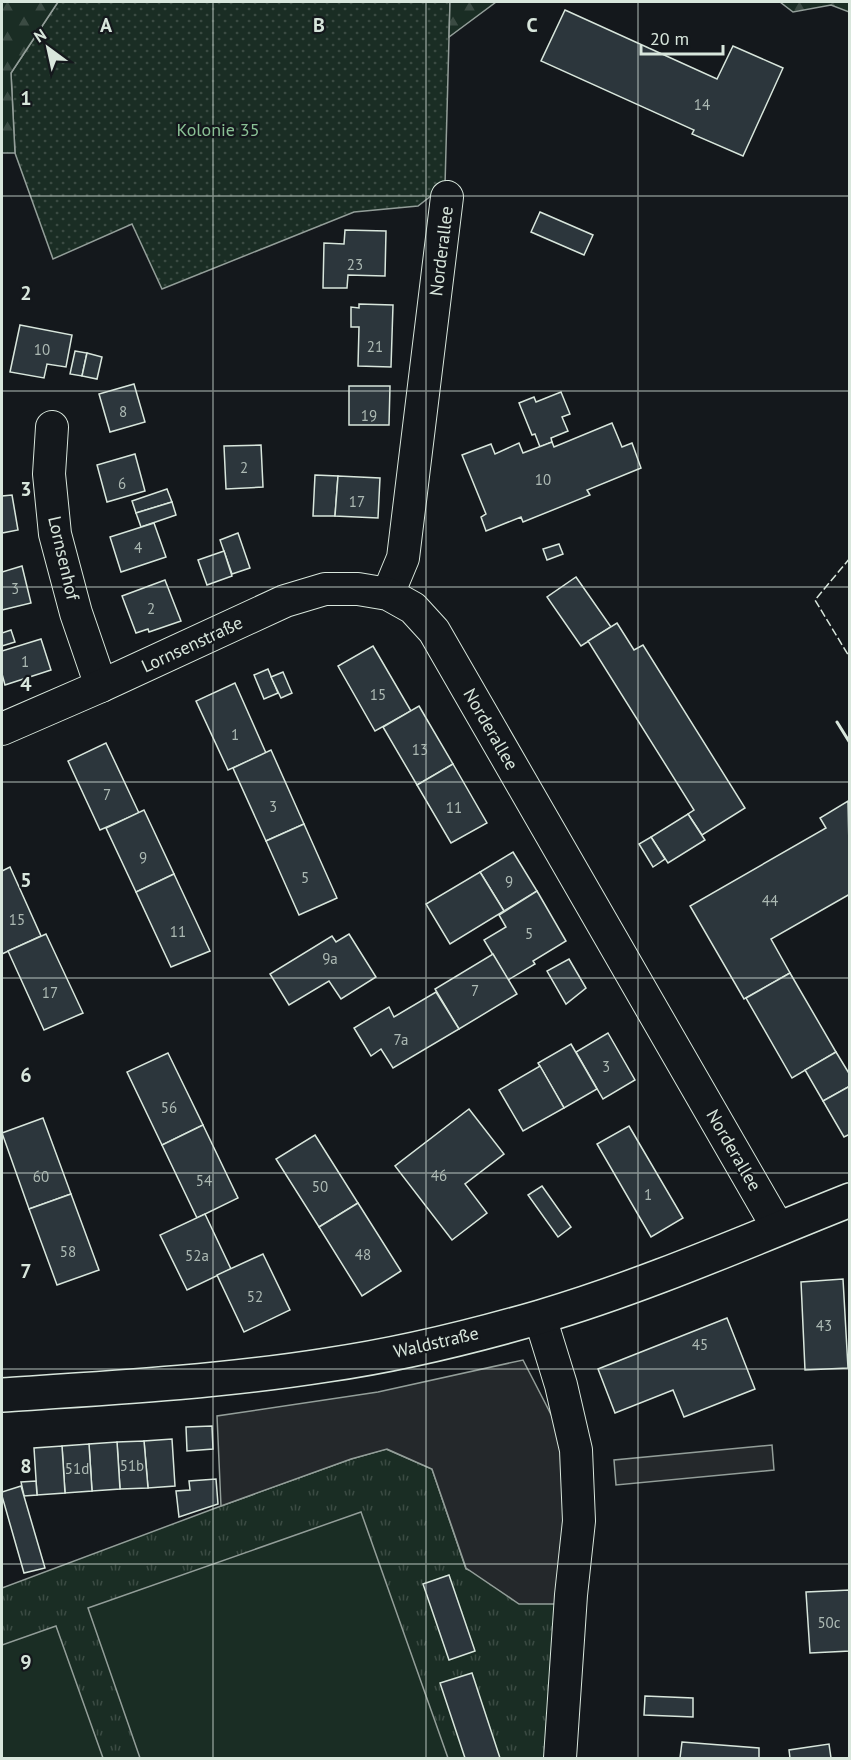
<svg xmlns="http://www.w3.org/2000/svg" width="851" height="1760" font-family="'PT Sans',sans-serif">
	<defs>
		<pattern id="grass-dots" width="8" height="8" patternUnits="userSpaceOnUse" patternTransform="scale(1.5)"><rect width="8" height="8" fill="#1a2d24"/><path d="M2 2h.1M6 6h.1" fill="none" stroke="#3b4b43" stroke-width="1.8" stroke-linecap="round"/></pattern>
		<pattern id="forest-firs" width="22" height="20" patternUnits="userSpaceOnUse" patternTransform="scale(1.5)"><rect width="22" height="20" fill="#1a2d24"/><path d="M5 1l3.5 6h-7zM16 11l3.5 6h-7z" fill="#3b4b43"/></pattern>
		<pattern id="park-tufts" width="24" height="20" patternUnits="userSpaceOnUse" patternTransform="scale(1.5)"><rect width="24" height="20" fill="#1a2d24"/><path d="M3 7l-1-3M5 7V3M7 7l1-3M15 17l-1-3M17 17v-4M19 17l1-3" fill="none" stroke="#3b4b43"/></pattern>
	</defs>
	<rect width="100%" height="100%" fill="#14181c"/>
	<!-- grass -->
	<path fill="url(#grass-dots)" stroke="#939e99" stroke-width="1.5" d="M58,2H450L445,185L418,206L354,212L162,289L132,224L53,259L15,153L11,73Z"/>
	<!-- forest -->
	<g fill="url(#forest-firs)" stroke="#939e99" stroke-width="1.5">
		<path d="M2,2H58L11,73L15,153H2Z"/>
		<path d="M450,2H496L449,37Z"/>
		<path d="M780,2H849V12L831,5L793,12Z"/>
	</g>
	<!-- park -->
	<path fill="url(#park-tufts)" stroke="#939e99" stroke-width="1.5" d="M386,1449L432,1469L466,1569L561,1604L552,1758H2V1588L221,1506L351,1459Z"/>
	<!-- pitch -->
	<g fill="#1a2d24" stroke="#939e99" stroke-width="1.5">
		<path d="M361,1512L448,1758H140L88,1608Z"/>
		<path d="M56,1626L103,1758H2V1645Z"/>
	</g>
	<!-- parking -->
	<g fill="#24282b" stroke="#939e99" stroke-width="1.5">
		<path d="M523,1360L559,1430L568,1536L561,1604H519L466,1568L432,1469L387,1449L351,1459L221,1506L217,1416L378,1392Z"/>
		<path d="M772,1445L774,1470L616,1485L614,1460Z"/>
	</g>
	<!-- building -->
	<g fill="#2c363c" stroke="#d8e6dc" stroke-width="1.5">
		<path d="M565,10L717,79L733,46L783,68L743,156L692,134L694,130L541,61Z"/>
		<path d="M540,212L593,235L584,255L531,232Z"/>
		<path d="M345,230L386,231L385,276L348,275L347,288H323L324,243L344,244Z"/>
		<path d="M359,304L393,305L391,367L358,366L359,327H351V307L359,308Z"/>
		<path d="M20,325L72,335L66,367L47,364L44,378L10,372Z"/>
		<path d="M75,351L87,353L82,376L70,374Z"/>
		<path d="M87,353L102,357L97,379L82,376Z"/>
		<path d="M134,384L145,422L110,432L99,394Z"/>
		<path d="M349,386H390L389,425H349Z"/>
		<path d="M561,392L570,414L562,417L568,431L551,438L552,442L540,447L535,434L532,435L519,403L534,397L536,402Z"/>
		<path d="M612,423L622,447L632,443L641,468L587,490L590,495L523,522L521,517L486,531L481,517L486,514L462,455L491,444L495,454L519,443L523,453L552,442L554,447Z"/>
		<path d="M261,445L263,487L226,489L224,446Z"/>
		<path d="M135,454L145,491L107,502L97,465Z"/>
		<path d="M315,475L338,476L335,516H313Z"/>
		<path d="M338,476L380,478L378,518L335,516Z"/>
		<path d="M167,489L172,502L136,513L132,501Z"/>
		<path d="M12,495L18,530L2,533V496Z"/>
		<path d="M172,502L176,515L141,527L136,513Z"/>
		<path d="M154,523L166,557L121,572L110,537Z"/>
		<path d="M238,533L250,568L232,574L220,540Z"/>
		<path d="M559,544L563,554L547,560L543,549Z"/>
		<path d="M224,551L232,576L207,585L198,560Z"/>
		<path d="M22,566L31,603L2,610V572Z"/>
		<path d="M576,577L611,627L581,646L547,597Z"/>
		<path d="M165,580L181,621L149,632L148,629L136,633L122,596Z"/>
		<path d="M617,623L634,650L643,645L745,808L702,835L688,814L694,810L588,641Z"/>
		<path d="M11,630L15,642L2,646V633Z"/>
		<path d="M41,639L51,670L5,685L2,674V651Z"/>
		<path d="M373,646L411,711L375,731L338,666Z"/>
		<path d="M268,669L278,693L264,699L254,675Z"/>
		<path d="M283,672L292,693L281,698L271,677Z"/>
		<path d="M235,683L266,753L228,770L196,701Z"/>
		<path d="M419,706L453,764L417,785L383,727Z"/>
		<path d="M106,743L139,813L100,830L68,761Z"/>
		<path d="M271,750L304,824L266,841L233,768Z"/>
		<path d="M453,764L487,823L451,843L417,785Z"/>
		<path d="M848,801L850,894L771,939L790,973L744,999L690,906L826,828L820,818Z"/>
		<path d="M144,810L174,874L136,892L106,828Z"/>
		<path d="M688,814L705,840L668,863L651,837Z"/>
		<path d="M304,824L337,898L299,915L266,841Z"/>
		<path d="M651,837L665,859L653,867L639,844Z"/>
		<path d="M513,852L537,891L504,911L480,872Z"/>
		<path d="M10,867L41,936L2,954V871Z"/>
		<path d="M480,872L504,911L450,944L426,904Z"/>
		<path d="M174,874L210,951L171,967L136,892Z"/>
		<path d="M537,891L566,941L533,961L535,964L508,980L484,940L506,927L499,915Z"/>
		<path d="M46,934L83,1013L44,1030L8,951Z"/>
		<path d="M349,934L376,977L341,999L329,981L289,1005L270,974L332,936L336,942Z"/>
		<path d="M493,954L517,994L459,1029L435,989Z"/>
		<path d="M569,959L586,988L566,1004L547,971Z"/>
		<path d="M790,973L836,1052L792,1078L746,998Z"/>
		<path d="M436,992L459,1029L393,1068L381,1049L371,1056L354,1028L389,1007L394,1017Z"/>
		<path d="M608,1033L635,1080L603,1099L576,1052Z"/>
		<path d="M571,1044L597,1089L564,1108L538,1063Z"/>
		<path d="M836,1052L850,1075V1086L823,1101L805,1070Z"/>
		<path d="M168,1053L203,1125L162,1145L127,1072Z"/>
		<path d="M540,1066L564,1108L523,1131L499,1090Z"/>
		<path d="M850,1086V1134L844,1137L823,1101Z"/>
		<path d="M469,1109L504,1154L465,1184L487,1213L452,1240L395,1166Z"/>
		<path d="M43,1118L71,1194L29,1209L2,1133Z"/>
		<path d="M203,1125L238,1198L197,1218L162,1145Z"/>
		<path d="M629,1126L683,1218L651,1237L597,1144Z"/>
		<path d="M315,1135L358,1203L319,1227L276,1159Z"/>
		<path d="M542,1186L571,1227L558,1237L528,1195Z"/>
		<path d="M71,1194L99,1270L57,1285L29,1209Z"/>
		<path d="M358,1203L401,1271L362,1296L319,1227Z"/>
		<path d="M205,1214L231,1269L187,1290L160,1235Z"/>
		<path d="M263,1254L290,1310L244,1332L217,1275Z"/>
		<path d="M843,1279L848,1368L805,1370L801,1282Z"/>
		<path d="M727,1318L755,1389L684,1417L673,1390L615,1413L598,1369Z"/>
		<path d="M212,1426L213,1449L187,1451L186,1427Z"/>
		<path d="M172,1439L175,1486L148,1488L144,1441Z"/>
		<path d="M144,1441L148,1488L120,1489L117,1442Z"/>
		<path d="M117,1442L120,1489L92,1491L89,1444Z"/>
		<path d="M89,1444L92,1491L65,1493L62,1446Z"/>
		<path d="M62,1446L65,1493L37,1495L34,1448Z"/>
		<path d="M216,1479L218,1504L179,1517L176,1491L190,1490L189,1481Z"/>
		<path d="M36,1481L37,1495L24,1496L21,1482Z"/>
		<path d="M21,1486L45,1568L24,1573L2,1496V1492Z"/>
		<path d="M449,1575L475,1651L449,1660L423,1584Z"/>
		<path d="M850,1590V1651L810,1653L806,1592Z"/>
		<path d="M472,1673L500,1758H465L440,1683Z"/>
		<path d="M645,1696L693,1698V1717L644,1715Z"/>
		<path d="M682,1742L759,1748V1758H680Z"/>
		<path d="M829,1744L831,1758H790L789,1750Z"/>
	</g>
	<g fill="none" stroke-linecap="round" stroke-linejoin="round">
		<defs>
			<g id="minor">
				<path d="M52,427L49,474L55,534L76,613L101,686"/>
				<path d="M388,594L403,558L447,197"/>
				<path d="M2,729L101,686L285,601L325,589H358L388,594L413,608L434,631L778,1228"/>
				<path d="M540,1317L561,1385L576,1450L579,1521L571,1595L560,1758"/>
			</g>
			<path id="major" d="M2,1395C110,1388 219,1382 327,1365C397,1355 471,1337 540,1317C645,1286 747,1241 850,1200"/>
		</defs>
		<!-- minor casing -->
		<use href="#minor" stroke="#d8e6dc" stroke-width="34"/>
		<!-- major casing -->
		<use href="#major" stroke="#d8e6dc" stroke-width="36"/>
		<!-- minor -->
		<use href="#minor" stroke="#14181c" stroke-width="32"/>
		<!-- major -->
		<use href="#major" stroke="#14181c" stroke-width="33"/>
		<!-- fence -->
		<path stroke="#d8e6dc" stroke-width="1.5" stroke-dasharray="8 3" stroke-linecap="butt" d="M850,558L815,600L850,658"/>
		<!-- wall -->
		<path stroke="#d8e6dc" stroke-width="3" d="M837,722L850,743"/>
	</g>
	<!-- grid -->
	<path fill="none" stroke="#d8e6dc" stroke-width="1.5" stroke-opacity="0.55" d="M213,2V1758M426,2V1758M638,2V1758M2,196H850M2,391H850M2,587H850M2,782H850M2,978H850M2,1173H850M2,1369H850M2,1564H850"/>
	<g text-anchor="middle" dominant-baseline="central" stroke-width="4.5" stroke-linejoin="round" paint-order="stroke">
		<!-- number labels -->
		<g font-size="15" fill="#adbab4">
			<text x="702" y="104">14</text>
			<text x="355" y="264">23</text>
			<text x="375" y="346">21</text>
			<text x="42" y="349">10</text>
			<text x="123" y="411">8</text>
			<text x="369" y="415">19</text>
			<text x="244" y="467">2</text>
			<text x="543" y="479">10</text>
			<text x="122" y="483">6</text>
			<text x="357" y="501">17</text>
			<text x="138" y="547">4</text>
			<text x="15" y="588">3</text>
			<text x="151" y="608">2</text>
			<text x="25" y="661">1</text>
			<text x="378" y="694">15</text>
			<text x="235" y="734">1</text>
			<text x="420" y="749">13</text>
			<text x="107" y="794">7</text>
			<text x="273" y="806">3</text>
			<text x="454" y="807">11</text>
			<text x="143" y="857">9</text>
			<text x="305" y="877">5</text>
			<text x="509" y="881">9</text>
			<text x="770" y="900">44</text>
			<text x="17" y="919">15</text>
			<text x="178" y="931">11</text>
			<text x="529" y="933">5</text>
			<text x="330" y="958">9a</text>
			<text x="475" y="990">7</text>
			<text x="50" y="992">17</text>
			<text x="401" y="1039">7a</text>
			<text x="606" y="1066">3</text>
			<text x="169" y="1107">56</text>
			<text x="439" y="1175">46</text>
			<text x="41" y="1176">60</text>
			<text x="204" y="1180">54</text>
			<text x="320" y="1186">50</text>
			<text x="648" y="1194">1</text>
			<text x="68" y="1251">58</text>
			<text x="363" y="1254">48</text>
			<text x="197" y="1255">52a</text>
			<text x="255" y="1296">52</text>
			<text x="824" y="1325">43</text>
			<text x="700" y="1344">45</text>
			<text x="132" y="1465">51b</text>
			<text x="77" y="1468">51d</text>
			<text x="829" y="1622">50c</text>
		</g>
		<!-- park labels -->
		<g font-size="18" fill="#8ac095" stroke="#14181c">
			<text x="218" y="129">Kolonie 35</text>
		</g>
		<!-- street labels -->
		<g font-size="18" fill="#d8e6dc" stroke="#14181c">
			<text transform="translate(441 251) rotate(-83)">Norderallee</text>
			<text transform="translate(64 558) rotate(77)">Lornsenhof</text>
			<text transform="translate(192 644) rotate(-25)">Lornsenstraße</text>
			<text transform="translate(491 729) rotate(60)">Norderallee</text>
			<text transform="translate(734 1150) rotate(60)">Norderallee</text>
			<text transform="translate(436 1342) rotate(-13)">Waldstraße</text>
		</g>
	</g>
	<g font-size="20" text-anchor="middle" font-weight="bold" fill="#d8e6dc" stroke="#14181c" stroke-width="4.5" stroke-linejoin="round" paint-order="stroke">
		<text x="106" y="32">A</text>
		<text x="319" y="32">B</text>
		<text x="532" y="32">C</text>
		<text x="26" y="105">1</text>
		<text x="26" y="300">2</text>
		<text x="26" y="496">3</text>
		<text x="26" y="691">4</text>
		<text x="26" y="887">5</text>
		<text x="26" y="1082">6</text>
		<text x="26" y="1278">7</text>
		<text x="26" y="1473">8</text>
		<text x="26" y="1669">9</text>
	</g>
	<!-- border -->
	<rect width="851" height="1760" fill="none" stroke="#d8e6dc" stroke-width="6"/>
	<!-- north arrow -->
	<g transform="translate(48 48) rotate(327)" stroke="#14181c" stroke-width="4.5" paint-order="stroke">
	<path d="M0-4.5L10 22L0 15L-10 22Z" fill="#d8e6dc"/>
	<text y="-9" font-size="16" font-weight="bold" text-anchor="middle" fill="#d8e6dc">N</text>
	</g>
	<!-- scale -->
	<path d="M641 45v9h82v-9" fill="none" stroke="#d8e6dc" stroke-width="3"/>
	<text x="650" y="45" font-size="18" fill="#d8e6dc" stroke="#14181c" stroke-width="4.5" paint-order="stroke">20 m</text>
</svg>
